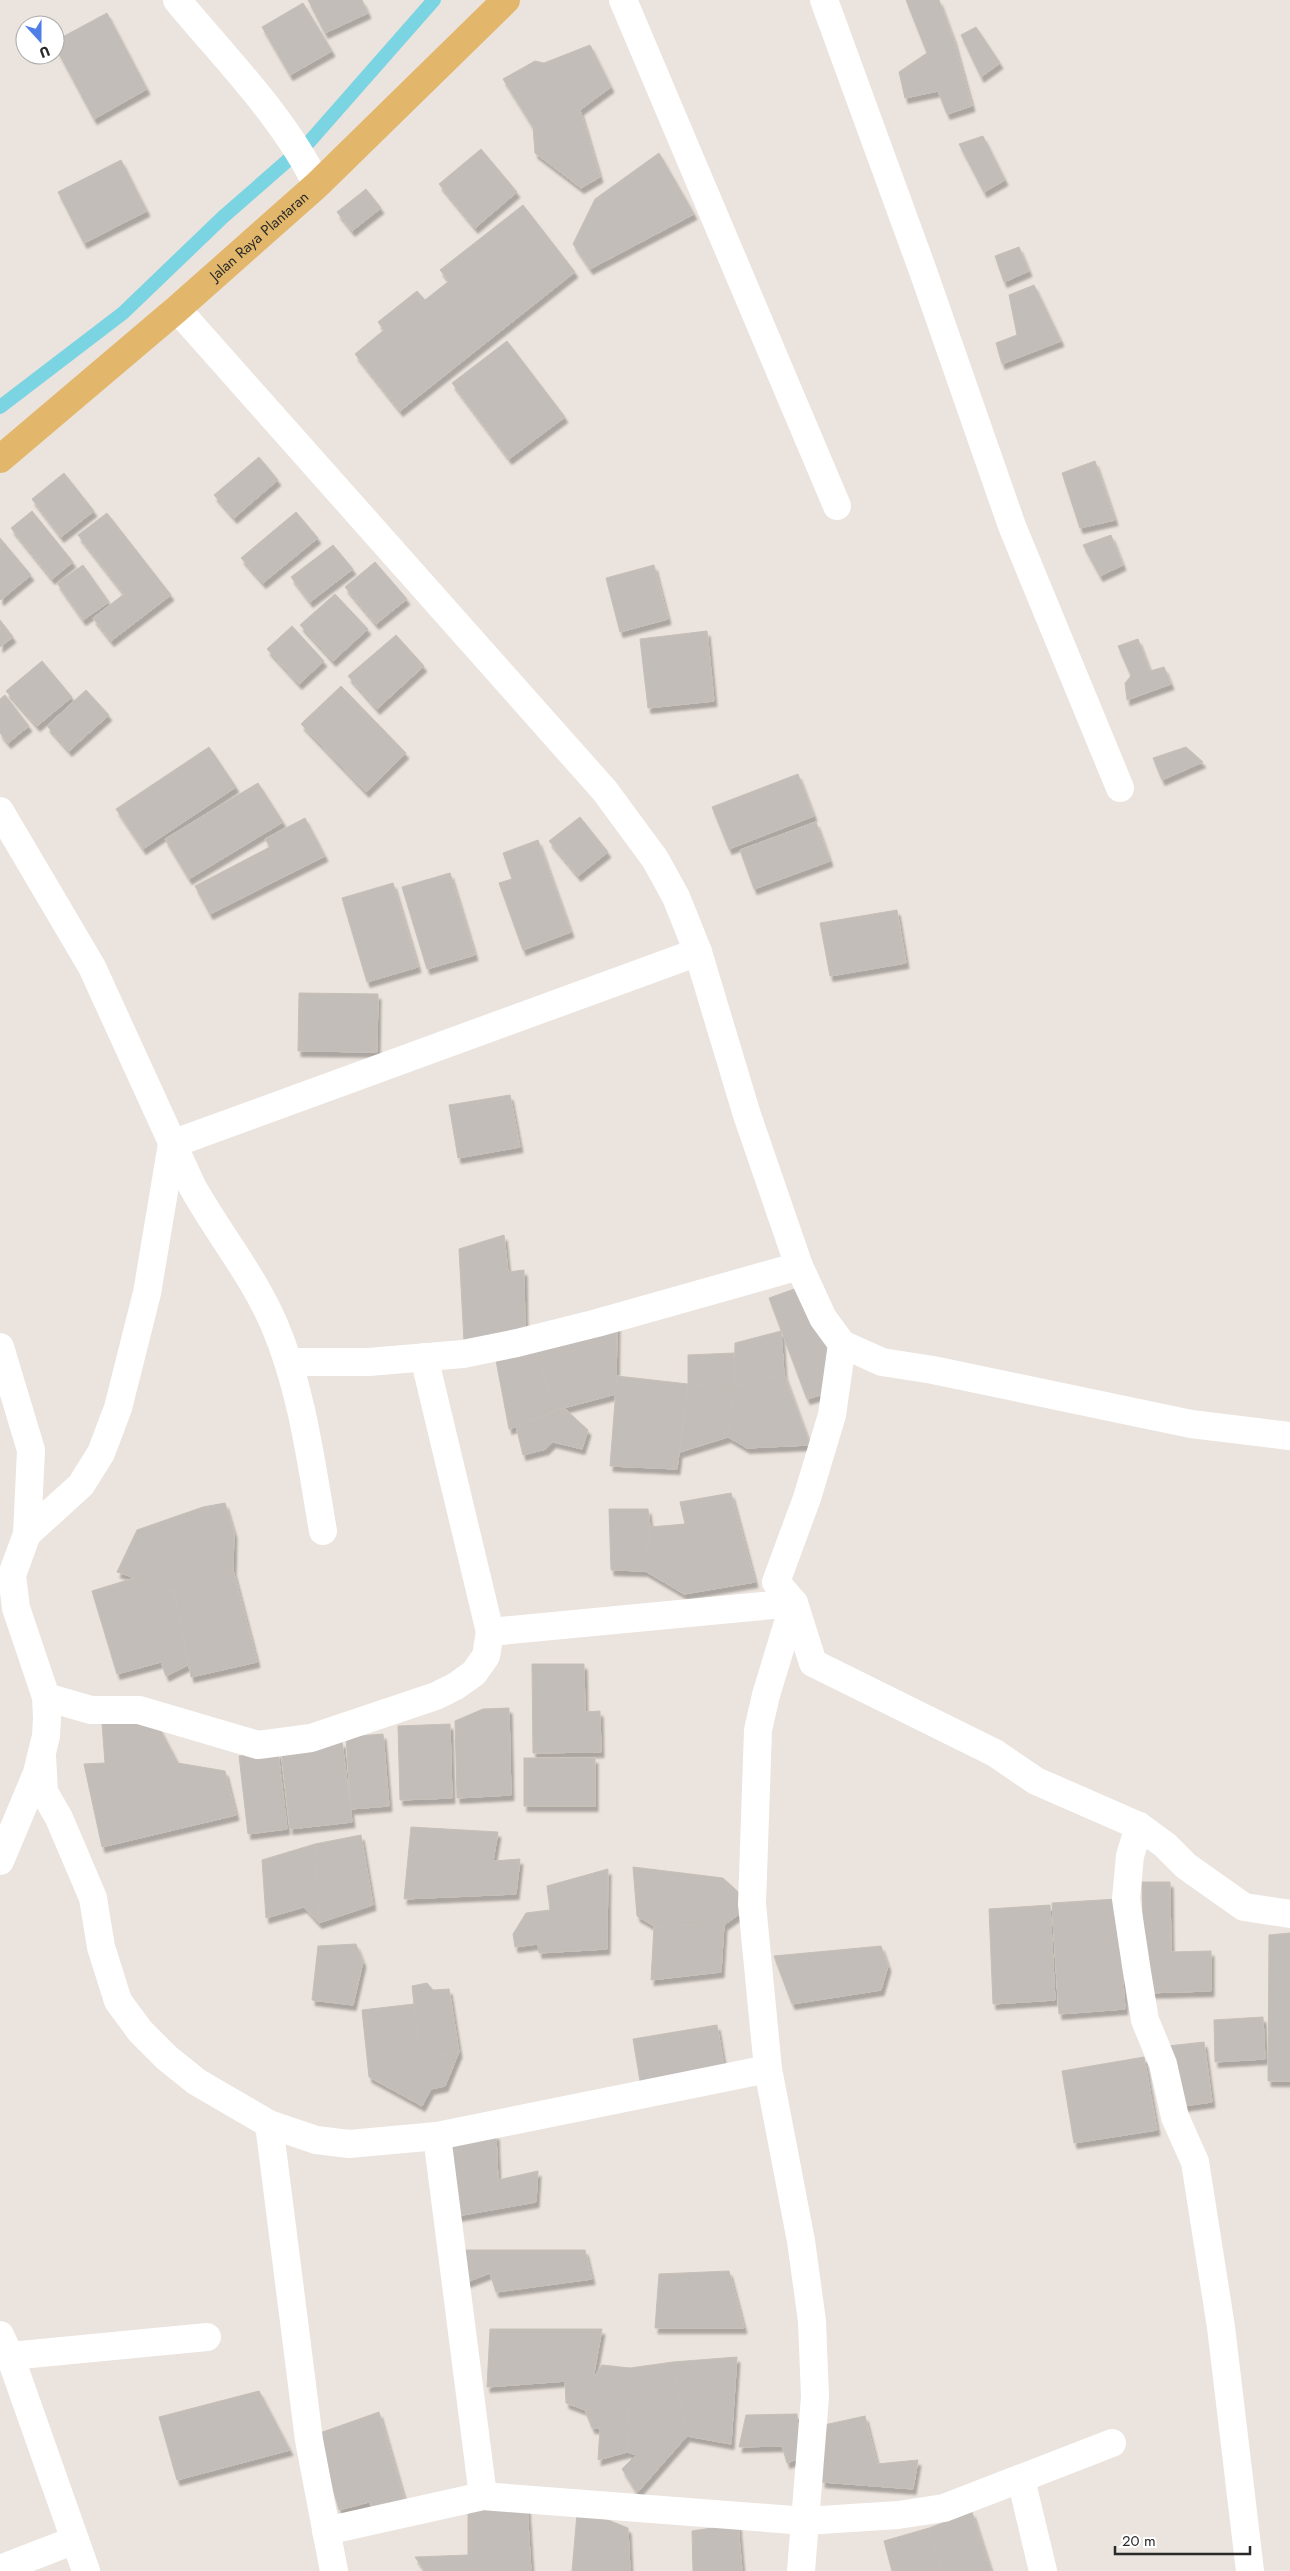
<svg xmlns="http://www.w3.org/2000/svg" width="1290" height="2571" font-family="Jost,sans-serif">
	<defs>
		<filter id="shadow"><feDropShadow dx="3" dy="5.5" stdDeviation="1" flood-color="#0004"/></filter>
	</defs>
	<rect width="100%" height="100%" fill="#ebe3dd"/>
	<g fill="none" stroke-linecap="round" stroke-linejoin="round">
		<!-- stream -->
		<path stroke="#7bd4e2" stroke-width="14" d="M0,407L123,313L223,217L310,141L434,0"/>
	</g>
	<!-- building -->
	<g fill="#c3bdba" stroke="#c6bfb7" filter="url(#shadow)">
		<path d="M308,0H362L368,13L325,33Z"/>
		<path d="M906,0H939L953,38L972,106L947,114L938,91L905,98L899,72L927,53Z"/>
		<path d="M303,3L332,51L290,75L262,27Z"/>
		<path d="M107,13L147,89L94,119L55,46V41Z"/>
		<path d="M976,27L1000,63L981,77L961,35Z"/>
		<path d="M590,45L611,87L580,110L600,177L581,188L535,153L533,127L503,79L535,61L544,63Z"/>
		<path d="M983,136L1005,180L984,192L959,144Z"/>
		<path d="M481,149L517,192L475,228L439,184Z"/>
		<path d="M659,153L694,214L590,269L573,244L595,199Z"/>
		<path d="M121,160L147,211L84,243L58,192Z"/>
		<path d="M366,189L381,208L352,231L337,212Z"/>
		<path d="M523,205L575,272L400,411L355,354L384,330L378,322L417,291L425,300L449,281L440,270Z"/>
		<path d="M1019,247L1029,271L1004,282L995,256Z"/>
		<path d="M1034,285L1061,341L1002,364L996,343L1017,335L1009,295Z"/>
		<path d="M507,341L565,417L509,459L452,383Z"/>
		<path d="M259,457L278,480L234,518L214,495Z"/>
		<path d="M1095,461L1115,520L1080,528L1062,473Z"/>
		<path d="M64,473L94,511L61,537L32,499Z"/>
		<path d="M32,511L73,562L52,579L11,528Z"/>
		<path d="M296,512L318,538L263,583L241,558Z"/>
		<path d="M107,513L171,595L111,641L93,618L124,594L78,535Z"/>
		<path d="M1111,535L1123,565L1100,576L1083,545Z"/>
		<path d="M0,538L31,575L1,600L0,599Z"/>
		<path d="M333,545L353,569L310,602L291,577Z"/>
		<path d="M375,562L407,599L376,624L345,587Z"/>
		<path d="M83,565L109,602L83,620L57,583Z"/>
		<path d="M654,565L668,619L620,632L606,578Z"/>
		<path d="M335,594L368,629L333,661L300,625Z"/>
		<path d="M0,620L13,637L0,647Z"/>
		<path d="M292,626L324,661L299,684L267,649Z"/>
		<path d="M707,631L714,701L648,708L640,639Z"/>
		<path d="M396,635L424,666L377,709L348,676Z"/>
		<path d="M1138,639L1150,671L1164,667L1171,684L1127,700L1125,683L1131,676L1118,646Z"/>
		<path d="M42,661L72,697L37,726L6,691Z"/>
		<path d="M341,686L406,753L366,792L301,724Z"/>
		<path d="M86,690L109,715L69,751L47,726Z"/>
		<path d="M5,695L29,726L8,743L0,733V699Z"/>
		<path d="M209,747L236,787L143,849L116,809Z"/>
		<path d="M1186,747L1203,762L1162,780L1153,758Z"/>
		<path d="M798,774L814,816L729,849L712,807Z"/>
		<path d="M258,783L283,822L189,879L165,839Z"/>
		<path d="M580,817L608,852L578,876L549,841Z"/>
		<path d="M305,818L325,856L210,914L195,886L270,847L265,839Z"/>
		<path d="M816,822L830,861L754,889L740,850Z"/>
		<path d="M538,840L571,932L523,950L499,883L512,879L503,853Z"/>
		<path d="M450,873L475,955L427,969L402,887Z"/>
		<path d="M393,883L418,967L367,982L342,898Z"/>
		<path d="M897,910L906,963L830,976L820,923Z"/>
		<path d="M299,993L378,994L377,1052L298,1051Z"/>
		<path d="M510,1095L520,1147L458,1158L449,1105Z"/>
		<path d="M504,1235L508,1272L524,1270L525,1331L464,1342L459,1249Z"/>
		<path d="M800,1287L834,1346L827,1393L807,1399L769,1298Z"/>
		<path d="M617,1325L616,1394L556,1410L536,1352Z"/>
		<path d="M781,1331L784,1374L734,1387L735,1343Z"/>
		<path d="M536,1352L556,1410L509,1429L495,1355Z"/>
		<path d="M734,1353V1387L688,1384V1355Z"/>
		<path d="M784,1374L810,1445L747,1448L728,1437L734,1387Z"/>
		<path d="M617,1376L688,1384L677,1469L610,1466Z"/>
		<path d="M688,1384L734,1387L728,1437L680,1452Z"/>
		<path d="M564,1408L588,1430L582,1449L553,1442L546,1449L523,1455L516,1426Z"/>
		<path d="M731,1493L755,1582L684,1594L645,1571L650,1527L685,1524L680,1502Z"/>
		<path d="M225,1503L234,1533L233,1570L174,1591L117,1572L137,1530L203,1507Z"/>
		<path d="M609,1509H648L650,1527L645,1571L611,1570Z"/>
		<path d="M233,1570L257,1662L191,1677L174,1591Z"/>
		<path d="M134,1578L174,1591L188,1665L166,1676L161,1662L117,1674L92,1591Z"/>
		<path d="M532,1664H584L585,1712L600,1711L601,1752L533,1753Z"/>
		<path d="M509,1708L511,1795L457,1798L455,1721L483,1709Z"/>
		<path d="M153,1716L178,1763L225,1771L236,1815L102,1847L84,1764L105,1763L102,1724Z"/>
		<path d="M450,1724L452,1798L400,1800L398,1726Z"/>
		<path d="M383,1734L389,1806L351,1809L346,1737Z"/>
		<path d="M342,1742L352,1822L290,1829L281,1749Z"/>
		<path d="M278,1752L287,1829L248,1834L239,1756Z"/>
		<rect x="524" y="1758" width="71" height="48"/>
		<path d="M411,1827L498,1832L493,1861L520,1859L516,1894L404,1899Z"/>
		<path d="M361,1835L373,1905L319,1923L315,1844Z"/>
		<path d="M315,1844L319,1923L304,1907L266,1918L262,1860Z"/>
		<path d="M633,1867L723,1878L746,1899L745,1910L724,1925L654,1926L637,1916Z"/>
		<path d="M608,1869L607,1949L539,1953L538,1944L515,1947L513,1934L526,1913L550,1910L547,1886Z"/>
		<path d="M1142,1882H1170L1171,1952L1211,1951V1991L1145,1993Z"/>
		<path d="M1117,1899L1125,2009L1059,2014L1052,1903Z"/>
		<path d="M1050,1905L1055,2000L993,2004L989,1909Z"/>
		<path d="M724,1925L721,1972L651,1980L654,1926Z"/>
		<path d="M1290,1933V2081H1268L1269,1935Z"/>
		<path d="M356,1944L363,1962L353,2005L312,2000L318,1946Z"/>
		<path d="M881,1946L888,1966L881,1990L792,2004L774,1956Z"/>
		<path d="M427,1983L433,1990L449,1989L459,2052L420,2059L412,1986Z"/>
		<path d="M414,2004L420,2059L459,2052L445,2086L431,2089L422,2106L369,2077L362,2010Z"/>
		<path d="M1263,2017L1265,2059L1215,2062L1214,2020Z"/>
		<path d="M717,2025L725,2072L641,2087L633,2039Z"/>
		<path d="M1204,2042L1212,2102L1176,2107L1168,2046Z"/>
		<path d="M1144,2057L1157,2130L1074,2143L1062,2071Z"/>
		<path d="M496,2134L498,2180L538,2171L536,2202L457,2216L446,2147Z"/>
		<path d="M457,2250H585L592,2279L496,2292L490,2273L462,2284Z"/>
		<path d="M729,2271L744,2328H655L659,2274Z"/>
		<path d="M490,2329H602L593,2379L487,2387Z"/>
		<path d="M737,2357L731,2444L687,2436L673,2362Z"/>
		<path d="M673,2362L687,2436L637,2493L622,2469L636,2455L627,2452L630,2368Z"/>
		<path d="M602,2365L630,2368L627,2452L598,2460L600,2428H592L585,2410L566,2403L565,2381L593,2379Z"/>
		<path d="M259,2391L290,2450L177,2480L159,2417Z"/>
		<path d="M379,2412L406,2505L374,2513L369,2502L339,2510L317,2434Z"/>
		<path d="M797,2414L800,2458L787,2463L782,2446L739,2447L746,2415Z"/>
		<path d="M865,2416L877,2464L918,2460L913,2489L822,2482L824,2425Z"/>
		<path d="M527,2505L531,2571H470L468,2555V2510Z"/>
		<path d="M972,2512L991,2571H942L929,2528Z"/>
		<path d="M577,2514L608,2520L628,2528L630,2571H572Z"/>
		<path d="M738,2524L742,2571H693L692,2531Z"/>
		<path d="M929,2528L942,2571H892L884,2541Z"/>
		<path d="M468,2555L470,2571H425L415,2557Z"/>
	</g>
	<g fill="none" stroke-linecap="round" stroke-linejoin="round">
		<!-- minor -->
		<g stroke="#fff" stroke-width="28">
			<path d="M177,0C224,57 285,118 317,185"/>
			<path d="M623,0L837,506"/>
			<path d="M824,0L923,271L1012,526L1120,788"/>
			<path d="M177,309L605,791L655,859L676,897L698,952L747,1115L799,1266L823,1318L842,1344L832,1415L807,1498L776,1582L794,1603L813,1663L995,1753L1036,1781L1139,1826L1165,1845L1186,1866L1244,1907L1290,1914"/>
			<path d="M0,811L92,967L192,1186C218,1233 253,1275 274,1324C302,1389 311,1462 323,1531"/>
			<path d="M842,1344L882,1362L933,1370L1191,1424L1290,1436"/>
			<path d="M0,1347L31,1450L27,1534L12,1575L16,1608L46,1697L47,1718L46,1736L37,1773L0,1861"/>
			<path d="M288,1362H369L463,1354L517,1343L597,1323L799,1266"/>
			<path d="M27,1534L81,1485L101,1453L118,1408L147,1293L172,1144L698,952"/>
			<path d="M490,1632L794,1603L766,1695L758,1730L752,1904L768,2069L801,2241L812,2321L815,2397L801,2571"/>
			<path d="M46,1697L91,1710H139L258,1745L311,1738L436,1696L456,1686L474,1673L486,1656L490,1632L424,1357"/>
			<path d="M42,1756L44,1792L59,1818L93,1898L101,1947L118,2001L140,2031L167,2058L197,2082L269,2124L316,2140L349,2144L437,2136L768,2069"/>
			<path d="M1139,1826L1130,1856L1126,1899L1137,1972L1145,2020L1163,2064L1175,2117L1195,2162L1221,2327L1250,2571"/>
			<path d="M269,2124L309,2440L334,2571"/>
			<path d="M437,2136L483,2496"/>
			<path d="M0,2335L10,2356L86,2571"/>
			<path d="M10,2356L207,2337"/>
			<path d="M1021,2479L1043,2571"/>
			<path d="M326,2531L483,2496L805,2521L898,2515L944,2508L1112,2443"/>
			<path d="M0,2569L75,2540"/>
		</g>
		<!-- major -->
		<path stroke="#e2b76b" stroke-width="28" id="s1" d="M0,459L177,309L317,185L506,0"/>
	</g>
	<g text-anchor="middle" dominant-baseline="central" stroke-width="4" stroke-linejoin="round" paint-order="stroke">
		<!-- street labels -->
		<g font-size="15" fill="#2a2a2a" stroke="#fff">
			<text stroke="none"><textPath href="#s1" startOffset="342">Jalan Raya Plantaran</textPath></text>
		</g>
	</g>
	<!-- north arrow -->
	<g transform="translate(40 40) rotate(159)"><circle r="24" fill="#ffffff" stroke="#aaaaaa"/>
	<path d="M0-4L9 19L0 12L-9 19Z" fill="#4e7fe7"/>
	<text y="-8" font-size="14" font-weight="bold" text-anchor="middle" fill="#2a2a2a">U</text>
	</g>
	<!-- scale -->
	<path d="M1115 2546v8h135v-8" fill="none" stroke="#2a2a2a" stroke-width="2.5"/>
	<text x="1122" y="2546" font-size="15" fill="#2a2a2a" stroke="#ffffff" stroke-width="4" paint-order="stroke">20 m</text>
</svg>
